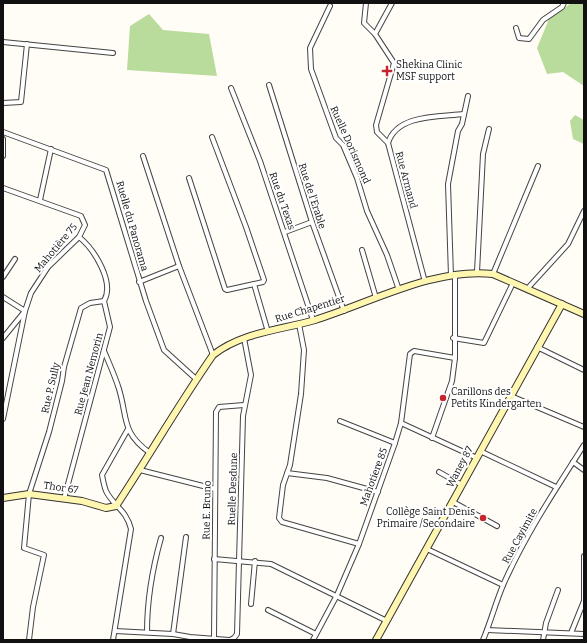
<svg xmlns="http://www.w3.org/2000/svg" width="587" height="643" font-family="Bitter,serif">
	<rect width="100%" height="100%" fill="#fffdf5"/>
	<!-- forest -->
	<g fill="#b9dc9c">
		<path d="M571,3H584V86L563,72L547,74L537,48L549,19Z"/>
		<path d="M149,14L163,30L209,34L217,76L127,70L130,26Z"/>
		<path d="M575,115L584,120V144L573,139L570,121Z"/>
	</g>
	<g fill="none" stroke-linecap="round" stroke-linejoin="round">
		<defs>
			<g id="street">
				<path d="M366,3L364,23L375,34"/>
				<path d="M392,3L375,34L394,63L376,125L377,132L388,143L425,282"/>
				<path d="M330,6L310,48L311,69L336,138L343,145L357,178L367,211L387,255L399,290"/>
				<path d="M516,28L519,38L529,39L543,20L562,7L564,3"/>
				<path d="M3,42L113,53"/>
				<path d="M269,85L312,222L344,311"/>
				<path d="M231,88L260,161L313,320"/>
				<path d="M3,103L21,102L27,44"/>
				<path d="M3,132L106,170L146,301L164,350L196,379"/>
				<path d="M212,137L246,227L264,280L263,282L254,284L268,332"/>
				<path d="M3,139V156"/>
				<path d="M388,143C397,114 439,117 464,114"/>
				<path d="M143,156L179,266L213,355"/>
				<path d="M189,178L225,289L227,290L254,284"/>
				<path d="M3,188L81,216L85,225L79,237L48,267L31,293L25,311L3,338"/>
				<path d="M40,200L51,149"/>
				<path d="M285,232L312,222"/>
				<path d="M362,250L376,298"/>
				<path d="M477,272L483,154L489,129"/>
				<path d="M493,274L538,166"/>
				<path d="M451,276L448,184L458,131L462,124L468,96"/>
				<path d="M3,277L15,259"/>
				<path d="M139,282L179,266"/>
				<path d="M527,289L568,244L584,211"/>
				<path d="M3,297L25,311L3,419"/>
				<path d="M299,324L304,350L301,394L290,465L283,485L279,518L282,522L359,544"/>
				<path d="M453,338L484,343L513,283"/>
				<path d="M537,347L584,370"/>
				<path d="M104,351C109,363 115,376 119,389C128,419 121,432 150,453"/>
				<path d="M511,396L584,427"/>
				<path d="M340,421L395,443"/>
				<path d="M401,423L477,458"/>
				<path d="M432,438L452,381L455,358V275"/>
				<path d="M480,451L556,487"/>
				<path d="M573,462L584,470"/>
				<path d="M140,470L215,489"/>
				<path d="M439,472L462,485"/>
				<path d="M287,473L327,478L378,492"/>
				<path d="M64,499L110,327L104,301C115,282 94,249 79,237"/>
				<path d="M453,502L497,526"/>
				<path d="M427,549L503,585"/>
				<path d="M214,559L271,564L387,621"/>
				<path d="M251,604L255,561"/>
				<path d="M268,610L316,634"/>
				<path d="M487,630L584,634"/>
				<path d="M115,631L173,634L190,637L229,640"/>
				<path d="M147,632C147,599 152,570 161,538"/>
				<path d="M571,633L584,601V556"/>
				<path d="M173,634L186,537"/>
				<path d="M214,639L216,412L219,407L244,405"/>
				<path d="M29,640L33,607L44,555L24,548L29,494L49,432L62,381L64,367L81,308L90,303L104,301"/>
				<path d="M113,640L131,529C126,509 114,507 106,491C104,486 103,480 102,475L128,429"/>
				<path d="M230,640L234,638L237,634L243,416L251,375L244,338"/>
				<path d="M313,640L337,595L359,544L395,443L401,423L410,354L414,351L455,358"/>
				<path d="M483,640C491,621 496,601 504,583C526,534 555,490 584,445"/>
				<path d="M543,640L546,623L558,590"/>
			</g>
			<g id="secondary">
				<path d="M3,498L29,494L82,501L106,508L116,506C149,456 179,404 213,355C242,332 281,330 315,320C370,303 435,267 493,274L584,314"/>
				<path d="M376,640L562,304"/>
			</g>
		</defs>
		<!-- street casing -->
		<use href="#street" stroke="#444" stroke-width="6"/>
		<!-- secondary casing -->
		<use href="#secondary" stroke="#333" stroke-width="8"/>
		<!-- street -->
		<use href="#street" stroke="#fff" stroke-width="4"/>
		<!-- secondary -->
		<use href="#secondary" stroke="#fff6b0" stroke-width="6"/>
	</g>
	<!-- markers -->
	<g fill="#c4262e" stroke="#fff" stroke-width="1.5">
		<path d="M385 65h4v4h4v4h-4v4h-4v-4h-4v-4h4z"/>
		<circle cx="443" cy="398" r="4"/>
		<circle cx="483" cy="518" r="4"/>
	</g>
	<g text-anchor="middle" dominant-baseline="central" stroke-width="4" stroke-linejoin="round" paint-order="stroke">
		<!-- poi labels -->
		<g font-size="10" fill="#111" stroke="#fff" text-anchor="start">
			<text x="396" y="65">Shekina Clinic<tspan x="396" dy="12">MSF support</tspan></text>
			<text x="451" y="392">Carillons des<tspan x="451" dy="12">Petits Kindergarten</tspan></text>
			<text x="475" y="512" text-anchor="end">Collège Saint Denis<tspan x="475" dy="12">Primaire /Secondaire</tspan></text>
		</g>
		<!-- street labels -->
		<g font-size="10" fill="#111" stroke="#fff">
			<text transform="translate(350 145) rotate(66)">Ruelle Dorismond</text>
			<text transform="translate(406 180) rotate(75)">Rue Armand</text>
			<text transform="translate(312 196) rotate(72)">Rue de l'Erable</text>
			<text transform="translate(282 201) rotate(71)">Rue du Texas</text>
			<text transform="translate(132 226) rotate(74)">Ruelle du Panorama</text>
			<text transform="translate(56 248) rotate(-50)">Mahotière 75</text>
			<text transform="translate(310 309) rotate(-17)">Rue Chapentier</text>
			<text transform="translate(89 374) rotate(-75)">Rue Jean Nemorin</text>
			<text transform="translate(51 388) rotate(-77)">Rue P. Sully</text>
			<text transform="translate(460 467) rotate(-62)">Waney 87</text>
			<text transform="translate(374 477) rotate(-70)">Mahotiere 85</text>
			<text transform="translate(61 488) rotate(8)">Thor 67</text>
			<text transform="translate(233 489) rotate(-88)">Ruelle Desdune</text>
			<text transform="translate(207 510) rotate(-89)">Rue E. Bruno</text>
			<text transform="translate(520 536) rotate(-61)">Rue Cayimite</text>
		</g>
	</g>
	<!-- border -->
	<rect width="587" height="643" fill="none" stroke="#111111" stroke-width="8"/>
</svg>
